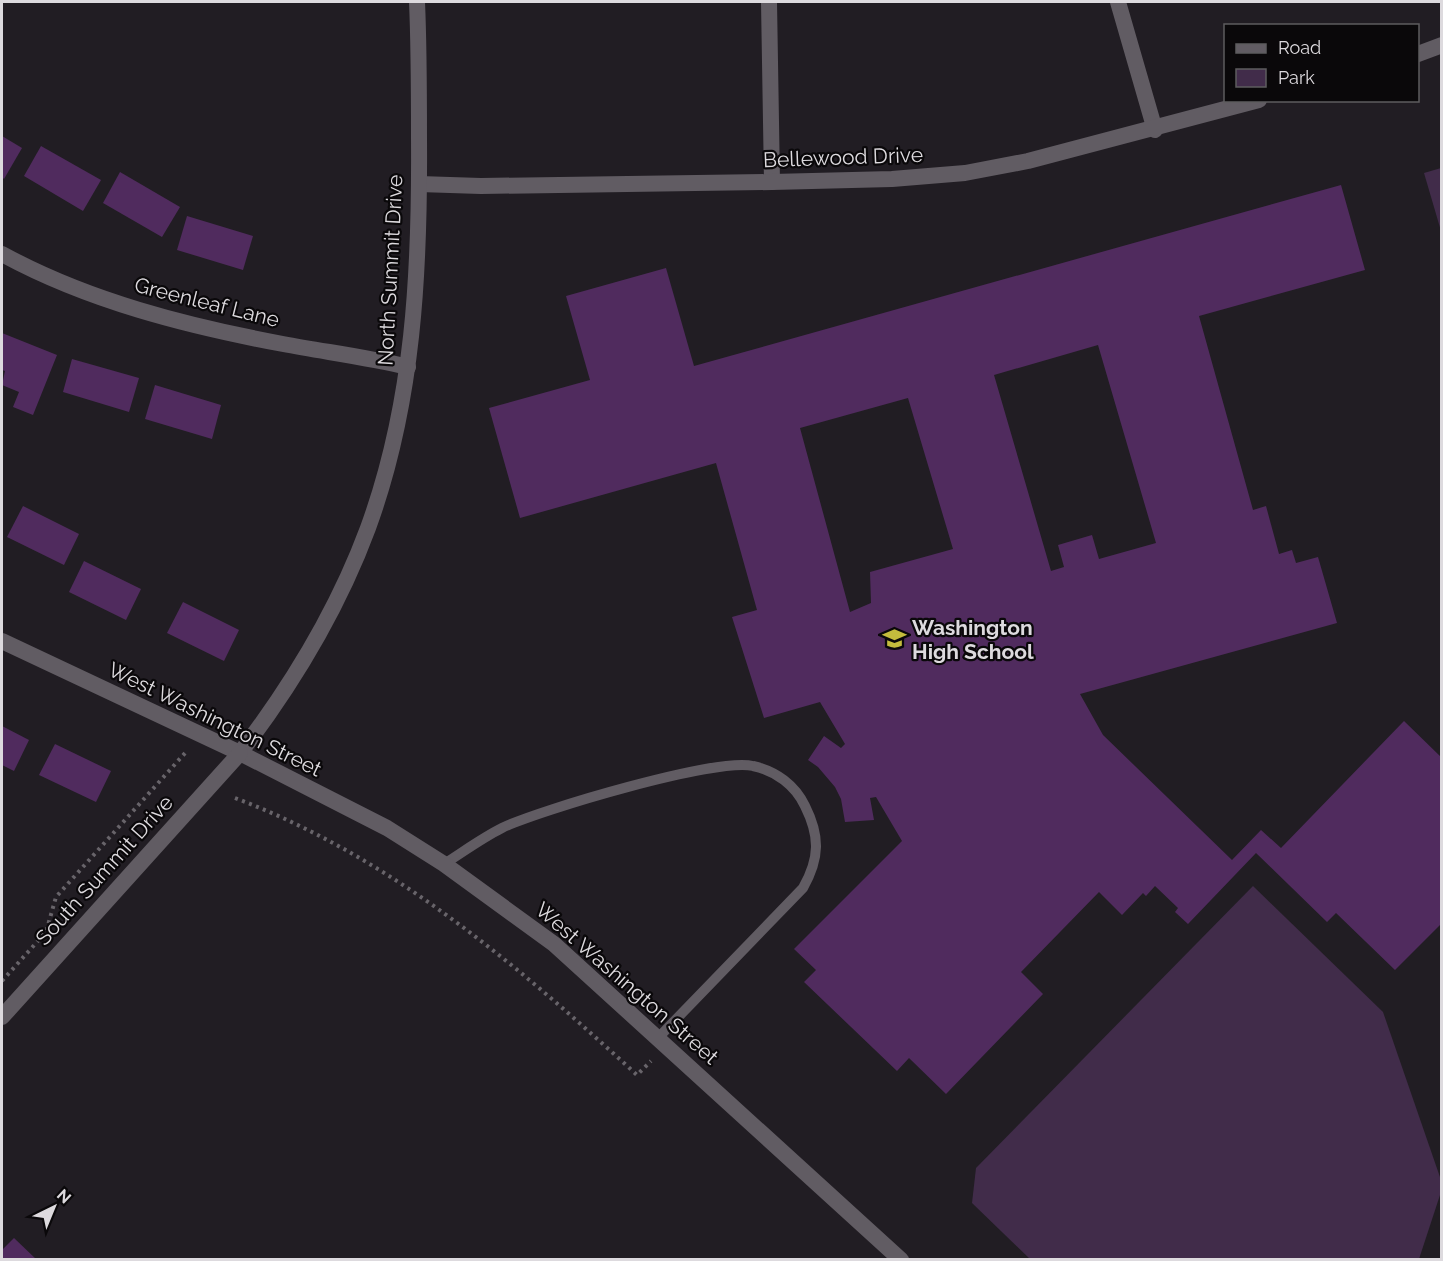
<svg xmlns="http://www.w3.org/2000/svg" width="1443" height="1261" font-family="Raleway,sans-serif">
	<rect width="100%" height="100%" fill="#211d23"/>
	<!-- park -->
	<g fill="#412c4a">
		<path d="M1441,168H1442L1441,231L1424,173Z"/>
		<path d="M1253,886L1383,1012L1441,1180V1192L1419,1259H1030L972,1203L976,1168Z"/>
	</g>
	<!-- building -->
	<g fill="#502b5e" fill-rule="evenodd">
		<path d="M2,136L22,148L4,179L2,177Z"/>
		<path d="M41,146L101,180L83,211L24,176Z"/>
		<path d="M120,172L180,207L162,237L103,203Z"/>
		<path d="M1341,185L1365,270L1199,316L1253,510L1266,506L1279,554L1292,550L1296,563L1318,557L1337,623L1080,694L1103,735L1232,860L1261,830L1281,848L1404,721L1442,758V923L1395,970L1336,913L1327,922L1256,853L1188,924L1175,912L1178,908L1155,886L1146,896L1143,893L1122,915L1099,892L1021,972L1043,994L946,1094L909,1058L897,1071L804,982L816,970L794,949L902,841L876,797L870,798L874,820L845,822L841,799L835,787L818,767L808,760L824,736L841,748L845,744L820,702L764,718L732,617L757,610L716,463L520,518L489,408L590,380L566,296L666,268L694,366ZM1098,345L1156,543L1099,559L1092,535L1058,545L1064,567L1051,571L994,375ZM908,398L953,549L870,572L871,603L850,612L800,428Z"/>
		<path d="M187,216L253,236L243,270L177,250Z"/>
		<path d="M2,333L57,355L33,415L13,407L19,392L2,385L5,371L2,370Z"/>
		<path d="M72,359L139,378L129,412L63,392Z"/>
		<path d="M155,385L221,405L212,439L145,419Z"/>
		<path d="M23,506L79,534L64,565L7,537Z"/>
		<path d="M84,561L141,589L126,620L69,592Z"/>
		<path d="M183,602L239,630L224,661L167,633Z"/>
		<path d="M2,726L29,740L14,771L2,765Z"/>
		<path d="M55,744L111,771L96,802L39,775Z"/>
		<path d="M14,1238L37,1260H2V1250Z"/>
	</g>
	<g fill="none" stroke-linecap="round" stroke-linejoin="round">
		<!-- path -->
		<g stroke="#68646a" stroke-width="4" stroke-dasharray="3 4.5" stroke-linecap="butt">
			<path d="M235,798C391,857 516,964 637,1075L651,1061"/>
			<path d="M2,981L46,932L56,897L186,752"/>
		</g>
		<!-- service -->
		<path stroke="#615c63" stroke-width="10" d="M444,864C463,852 482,838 502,828C539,810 718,757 753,766C776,771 795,785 805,806C820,836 820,858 803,888L657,1039"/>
		<!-- minor -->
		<g stroke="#615c63" stroke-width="16">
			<path d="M769,2L772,182"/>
			<path d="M1118,2L1155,130"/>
			<path d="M1418,54L1442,45"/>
			<path d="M419,184L481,186L772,182L892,179L965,173L1028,161L1259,100"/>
			<path d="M2,254C88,301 187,326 283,344C325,352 367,357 408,367"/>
			<path d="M240,753C292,685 338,609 368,528C414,402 420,271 419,138C419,93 419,47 417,2"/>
		</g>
		<!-- tertiary -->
		<g stroke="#615c63" stroke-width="16">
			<path d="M2,641L240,753L387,828L444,864L554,944L901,1260"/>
			<path d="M2,1017L240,753"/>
		</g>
	</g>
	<!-- icons -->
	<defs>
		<symbol id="school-bare" viewBox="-9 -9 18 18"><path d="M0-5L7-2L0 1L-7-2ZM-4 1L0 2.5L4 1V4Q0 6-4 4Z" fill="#c4bc3d" stroke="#0a080a" stroke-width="2.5" paint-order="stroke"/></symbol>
	</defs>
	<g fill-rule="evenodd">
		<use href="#school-bare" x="878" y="622" width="33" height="33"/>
	</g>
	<g text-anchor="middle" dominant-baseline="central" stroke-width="4.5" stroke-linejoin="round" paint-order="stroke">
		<!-- street labels -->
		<g font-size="21" fill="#dddade" stroke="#0a080a">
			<text transform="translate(843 157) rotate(-2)">Bellewood Drive</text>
			<text transform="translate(390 270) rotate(-87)">North Summit Drive</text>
			<text transform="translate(207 302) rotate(14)">Greenleaf Lane</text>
			<text transform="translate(215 719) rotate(26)">West Washington Street</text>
			<text transform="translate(104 870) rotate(-48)">South Summit Drive</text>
			<text transform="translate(627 983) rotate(41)">West Washington Street</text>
		</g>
		<!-- poi labels -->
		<g font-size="21" font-weight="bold" fill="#dddade" stroke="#0a080a" text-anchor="start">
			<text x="912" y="627">Washington<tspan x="912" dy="24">High School</tspan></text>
		</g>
	</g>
	<!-- border -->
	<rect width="1443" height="1261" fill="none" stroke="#dddade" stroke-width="6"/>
	<!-- legend -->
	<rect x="1224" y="24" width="195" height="78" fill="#0a080a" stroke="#5e5c5f" stroke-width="1.5"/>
	<rect x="1236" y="44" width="30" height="9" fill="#615c63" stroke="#5e5c5f" stroke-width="1.5"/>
	<text x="1278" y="54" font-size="18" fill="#dddade">Road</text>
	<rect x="1236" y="69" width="30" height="18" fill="#412c4a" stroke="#5e5c5f" stroke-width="1.5"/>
	<text x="1278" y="84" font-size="18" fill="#dddade">Park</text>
	<!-- north arrow -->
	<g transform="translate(54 1207) rotate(43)" stroke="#0a080a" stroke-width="4.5" paint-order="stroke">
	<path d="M0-4.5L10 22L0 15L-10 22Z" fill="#dddade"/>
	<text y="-9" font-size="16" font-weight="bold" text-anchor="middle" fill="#dddade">N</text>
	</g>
</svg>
